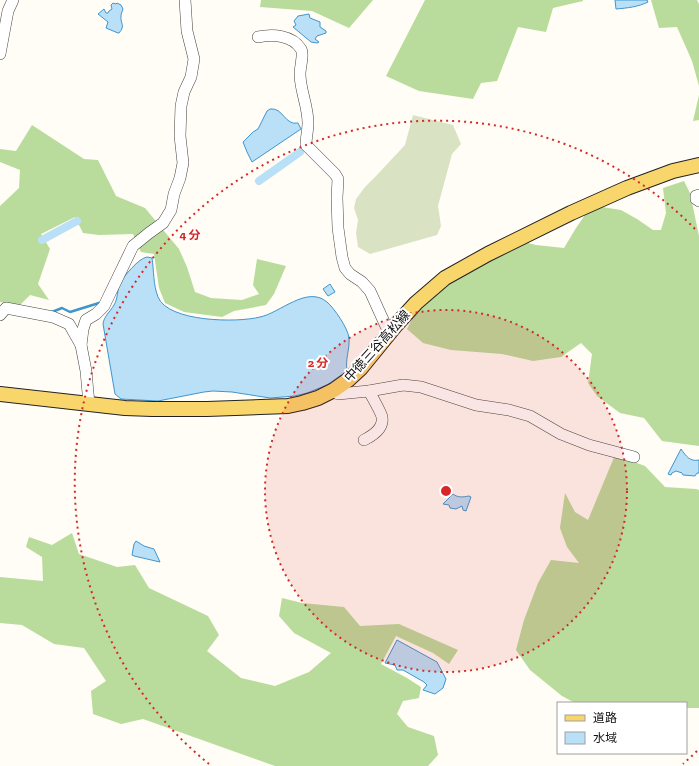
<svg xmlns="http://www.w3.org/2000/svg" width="699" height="766" font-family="'Zilla Slab','Noto Sans JP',serif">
	<rect width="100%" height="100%" fill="#fffdf5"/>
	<!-- forest -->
	<g fill="#b9dc9c">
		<path d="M261,0H373L349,28L312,11L260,7Z"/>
		<path d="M425,0H583V1L553,8L546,32L518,27L497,81L481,83L473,99L419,91L386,76Z"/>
		<path d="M651,0H697L699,4V86L692,61L677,27L659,28Z"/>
		<path d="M699,95V120L693,121Z"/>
		<path d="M32,125L84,159L98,160L116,196L145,208L179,249L187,267L195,292L211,298L242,300L259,294L253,285L257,259L286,266L274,294L266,305L234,311L222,317L184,312L165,303L159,288L154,254L141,252L133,234L99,235L83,233L75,217L41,234L50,249L38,284L49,300L30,295L19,306L0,302V206L19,188L20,170L0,162V149L16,151Z"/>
		<path d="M684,181L690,193L699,236V446L662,441L644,418L620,413L597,396L588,383L592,354L581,343L561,357L533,361L502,354L451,350L423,343L407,329L412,319L431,293L492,257L528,243L536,245L564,248L576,228L585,215L602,207L621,210L637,219L653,230H661L666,213L663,188Z"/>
		<path d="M615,455L645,466L665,487L696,489L699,490V708H686V703H575L562,696L530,670L516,650L524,620L538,583L551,560L579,563L567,547L560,528L565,493L575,512L588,520Z"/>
		<path d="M72,533L79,554L117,567L135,565L149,588L208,616L219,635L207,651L241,678L275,686L309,672L331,653L294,633L279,616L282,598L302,603L344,607L360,626L399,624L458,650L449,664L433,653L396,636L381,664L407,678L421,687L419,698L403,701L397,714L408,727L434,736L438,755L428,766H275L143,719L121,724L93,714L91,691L106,681L84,648L54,644L22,625L0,623V577L43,581L42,557L26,547L29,537L52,545Z"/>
	</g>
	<!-- cemetery -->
	<path fill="#d9e3c4" d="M413,115L453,125L461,144L452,154L438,206L441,226L437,235L370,254L358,247L356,233L358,220L354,208L356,199L365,187L377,175L405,145Z"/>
	<!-- water -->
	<g fill="#b9e0f7" stroke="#3f96cf">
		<path d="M615,0H647L648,2C638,7 627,8 616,9Z"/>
		<path d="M113,3L116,4L117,3L121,5L123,9C122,12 121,14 121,16C120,24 126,25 119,33H118L106,28L108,22L98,14L104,9L106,13H108L109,11L112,9L111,5Z"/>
		<path d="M309,14L310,18L320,22V27L326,31V33L317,36L315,39L319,42L317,43L311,42L293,27L296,25L294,21L298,16Z"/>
		<path d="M270,109C283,107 285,126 298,123L301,129L252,162L247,152L243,142L253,132L258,129L267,111Z"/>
		<path d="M147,257L152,258C154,271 153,284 158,297C168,322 237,323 260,317C280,313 307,285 327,302C334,308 348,328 349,338C350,349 345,359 347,371L327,385L307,393L295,396L270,398L232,392L213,391L204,392L158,401L121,399L115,394L103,324C104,316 110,312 114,305C118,299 117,290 120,283C124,276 139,258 147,257Z"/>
		<path d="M330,284L335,292L328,296L323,289Z"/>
		<path d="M681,449C686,456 690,462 699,460V473H697L695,476L683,475L682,473L676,471L672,473L671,475L668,474Z"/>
		<path d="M453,494C458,498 463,497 469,496L471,497L466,511L463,510L462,506L456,509L450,508L449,505L443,504Z"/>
		<path d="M136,541L144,546L154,549L160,562L134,556L132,555L134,544Z"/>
		<path d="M397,640L437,662L446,679L443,688L435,694L423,690L427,685L424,682L403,670H397L395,665L385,663Z"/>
	</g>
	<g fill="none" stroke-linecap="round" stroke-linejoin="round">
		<!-- stream -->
		<path stroke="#3f96cf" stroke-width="2.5" d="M52,312L62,308L70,312L99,303L101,305"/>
		<!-- canal -->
		<g stroke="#b9e0f7" stroke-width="8">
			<path d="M259,181L300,152"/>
			<path d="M42,240L77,221"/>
		</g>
		<defs>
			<g id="minor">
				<path d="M258,37C273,34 292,35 301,49C304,54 300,67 300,74C300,90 308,106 308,123C308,130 306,138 306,145L335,174L338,179L337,198L338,228L342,257L345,268L350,274L362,282L370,291L389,333"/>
				<path d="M0,54L8,11L13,0"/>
				<path d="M699,195L696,196V199L699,201"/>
				<path d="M0,315L6,308L53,317L69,324L81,345"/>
				<path d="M334,390L338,394L369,391L403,385L421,387L476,405L509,410L530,416L561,434L589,445L634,457"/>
				<path d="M89,404L86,371L81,345L83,329L86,320L96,314L104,306L133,246L149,233L163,223L171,210L174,194L180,178L183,163L180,136L181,106L184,92L191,77L194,59L187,31L185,0"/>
				<path d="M364,440C372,436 384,428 382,417C381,412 372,397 369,391"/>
			</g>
			<path id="major" d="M0,394L125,408L152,409H207L288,406L302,403L318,398L334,390L348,380L361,368L396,325L416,303L445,278L488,254L571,213L627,188L673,171L699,165"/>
		</defs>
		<!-- minor casing -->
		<use href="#minor" stroke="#444" stroke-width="12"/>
		<!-- major casing -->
		<use href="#major" stroke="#222" stroke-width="16"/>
		<!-- minor -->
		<use href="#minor" stroke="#fff" stroke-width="11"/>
		<!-- major -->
		<use href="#major" stroke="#f9d66b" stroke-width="14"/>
	</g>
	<!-- distance rings -->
	<circle cx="446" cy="491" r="181" fill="#d62828" fill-opacity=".12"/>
	<g fill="none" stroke="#d62828" stroke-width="2" stroke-dasharray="2 4">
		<circle cx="446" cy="491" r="181"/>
		<path d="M697 751A362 362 0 0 1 683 764M209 764A362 362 0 1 1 697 231"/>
	</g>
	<g text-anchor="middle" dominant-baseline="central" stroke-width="4" stroke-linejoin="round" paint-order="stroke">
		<!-- street labels -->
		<g font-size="13" fill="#111" stroke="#fff">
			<text transform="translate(377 346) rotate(-48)">中徳三谷高松線</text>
		</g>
	</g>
	<circle cx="446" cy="491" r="6" fill="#d62828" stroke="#fff" stroke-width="2"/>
	<g font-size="12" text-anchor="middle" font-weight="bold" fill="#d62828" stroke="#fff" stroke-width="4" stroke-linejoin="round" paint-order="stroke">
		<text x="190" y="239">4 分</text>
		<text x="318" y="367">2 分</text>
	</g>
	<!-- legend -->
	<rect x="557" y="702" width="130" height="52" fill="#ffffff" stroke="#a0a0a0"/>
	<rect x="565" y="715" width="20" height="6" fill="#f9d66b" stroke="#a0a0a0"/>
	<text x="593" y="722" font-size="12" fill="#111111">道路</text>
	<rect x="565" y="732" width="20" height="12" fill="#b9e0f7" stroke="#a0a0a0"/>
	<text x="593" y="742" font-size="12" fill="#111111">水域</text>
</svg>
